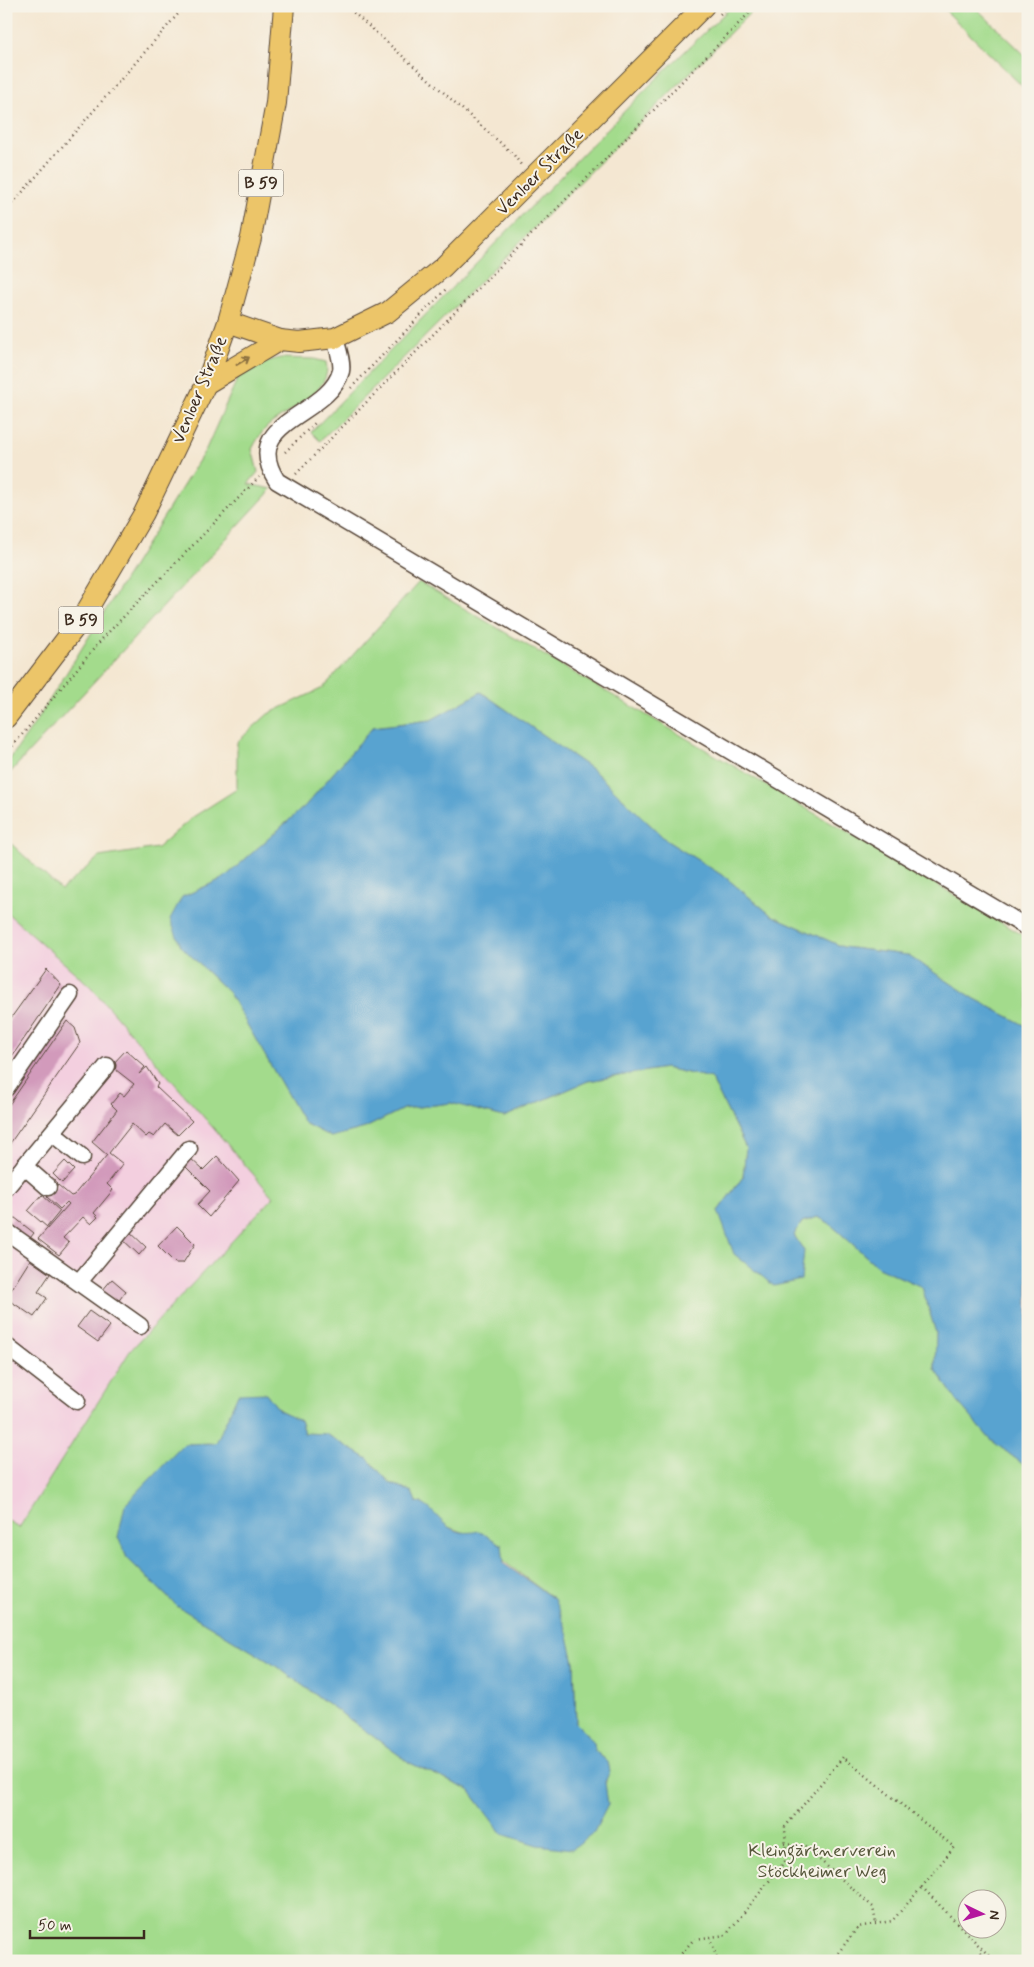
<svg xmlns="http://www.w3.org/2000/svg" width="1034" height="1967" font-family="Mynerve,sans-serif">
	<rect width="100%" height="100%" fill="#f7f3e8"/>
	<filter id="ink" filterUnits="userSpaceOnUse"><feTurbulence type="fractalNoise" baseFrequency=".02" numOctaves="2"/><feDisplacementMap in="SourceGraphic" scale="10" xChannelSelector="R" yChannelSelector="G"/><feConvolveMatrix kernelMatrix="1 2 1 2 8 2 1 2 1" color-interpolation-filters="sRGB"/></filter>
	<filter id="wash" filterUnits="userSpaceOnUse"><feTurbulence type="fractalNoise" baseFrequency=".0096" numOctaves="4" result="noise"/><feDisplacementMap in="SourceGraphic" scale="20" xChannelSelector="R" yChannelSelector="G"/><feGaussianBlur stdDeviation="1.12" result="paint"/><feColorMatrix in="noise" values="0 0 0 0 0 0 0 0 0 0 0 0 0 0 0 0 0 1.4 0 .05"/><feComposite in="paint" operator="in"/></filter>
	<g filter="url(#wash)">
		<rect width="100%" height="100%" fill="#f4e7d2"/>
		<!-- built -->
		<path fill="#f3cfdf" d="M6,912L90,986L273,1197L130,1351L19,1528L6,1519Z"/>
		<!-- green -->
		<g fill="#a3db8c" stroke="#6f8255" fill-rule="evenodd">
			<path d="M732,6H757L320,441L311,432L650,85Z"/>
			<path d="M941,6H974L1028,58V92Z"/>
			<path d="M280,358L314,359L326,362C334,392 287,410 268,426C261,432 257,440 252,449L258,472L248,484L272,489L6,777V765L39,717L206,449L239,375L256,364Z"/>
			<path d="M419,582L1028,938V1027L975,999L907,955L843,947L771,915L725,877L667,841L593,770L481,692L431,720L373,727L305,806L224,878L182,897L181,946L229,993L304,1123L331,1137L365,1128L403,1109L451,1103L504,1117L588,1081L665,1068L711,1078L746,1148L743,1177L718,1211L804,1251L794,1235L802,1222L818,1217L829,1223L878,1267L922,1287L936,1333L935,1369L958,1402L991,1440L1028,1468V1961H6V1519L19,1528L130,1351L273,1197L90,986L6,912V839L61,890L99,857L157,848L193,817L237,789V742L268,714L323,688ZM266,1393L279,1410L300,1420L304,1433L326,1434L368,1459L390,1483L412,1492L416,1502L422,1503L443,1525L467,1534L554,1599L574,1662L576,1723L594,1742L595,1751C612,1765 610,1761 606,1781C604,1788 607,1798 608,1805L502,1834L469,1790L410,1763L273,1664L177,1606L127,1558L118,1537L184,1444L216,1443ZM966,1900H996V1930H966Z"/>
		</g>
		<!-- water -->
		<g fill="#59a3d0" stroke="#4a6677">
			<path d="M481,692L593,770L667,841L725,877L771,915L843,947L907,955L975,999L1028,1027V1468L991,1440L958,1402L935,1369L936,1333L922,1287L878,1267L829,1223L818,1217L802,1222L794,1235L804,1251L801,1280L774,1286L734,1254L718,1211L743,1177L746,1148L711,1078L665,1068L588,1081L504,1117L451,1103L403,1109L365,1128L331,1137L304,1123L229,993L181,946L170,919L182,897L224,878L305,806L373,727L431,720Z"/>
			<path d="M266,1393L279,1410L300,1420L304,1433L326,1434L368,1459L390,1483L412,1492L416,1502C439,1506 441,1540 479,1531L502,1545L504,1564L554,1599L566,1628L574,1662L576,1723L594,1742L595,1751L608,1762L610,1771L605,1782L608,1805L594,1832L572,1849L537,1845L502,1834L469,1790L410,1763L273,1664L177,1606L127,1558L118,1537L125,1505L184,1444L216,1443L238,1394Z"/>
		</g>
		<g id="blocks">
			<!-- building -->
			<g fill="#d29abb">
				<path d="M46,969L61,985L6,1065V1025Z"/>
				<path d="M67,1021L75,1028L80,1043L6,1149V1109Z"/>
				<path d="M126,1050L145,1067L139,1074L147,1067L158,1084L156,1087L192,1121L178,1135L165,1124L154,1137L149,1134L146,1137L132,1124L109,1153L123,1164L107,1184L113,1190L94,1213L98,1217L91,1224L83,1217L63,1238L69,1243L59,1255L38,1239L69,1204L67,1202L60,1209L47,1197L58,1185L71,1196L74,1195L107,1155L92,1142L117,1110L111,1104L120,1093L124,1096L134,1084L111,1066Z"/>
				<path d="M217,1156L239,1181L209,1217L197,1205L210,1191L183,1164L189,1157L203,1170Z"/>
				<path d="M65,1161L74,1170L62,1183L53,1174Z"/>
				<path d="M42,1195L60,1211L47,1227L28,1211Z"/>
				<path d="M14,1217L34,1233L27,1242L7,1226Z"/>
				<path d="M177,1226L195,1244L183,1263H175L158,1246Z"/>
				<path d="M128,1230L146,1247L139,1255L121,1238Z"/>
				<path d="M30,1260L50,1274L38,1292L47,1298L34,1317L6,1298Z"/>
				<path d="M112,1279L126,1291L117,1303L102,1291Z"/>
				<path d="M89,1311L110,1326L98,1342L77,1327Z"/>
			</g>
		</g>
	</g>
	<g filter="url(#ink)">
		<use href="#blocks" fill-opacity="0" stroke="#574639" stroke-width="1"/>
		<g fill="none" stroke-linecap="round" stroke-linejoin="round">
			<defs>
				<g id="minor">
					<path d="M335,338C337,347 343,362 341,371C329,417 238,420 277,481L1028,928"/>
					<path d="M6,1088L70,995"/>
					<path d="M52,1133L82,1157"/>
					<path d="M24,1166L48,1187"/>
					<path d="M6,1188L107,1066"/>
					<path d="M6,1231L140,1326"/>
					<path d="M79,1282L189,1149"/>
					<path d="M6,1346L77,1401"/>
				</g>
				<g id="major">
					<path d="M228,322L280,340L299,342L335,338L388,312L443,267L704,6"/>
					<path d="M206,384L280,340"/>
					<path d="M6,718L83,617L144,513L206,384L228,322L251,238L276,103L284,6"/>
				</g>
			</defs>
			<!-- minor casing -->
			<use href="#minor" stroke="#574639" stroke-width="19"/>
			<!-- major casing -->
			<use href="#major" stroke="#574639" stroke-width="22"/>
			<!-- path -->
			<g stroke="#574639" stroke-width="2.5" stroke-dasharray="1 4" stroke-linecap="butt">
				<path d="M346,6L514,155L521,165"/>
				<path d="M720,14L728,6"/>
				<path d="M6,211L185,6"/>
				<path d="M351,388L446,289"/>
				<path d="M285,452L315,423"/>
				<path d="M296,474L756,6"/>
				<path d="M6,754L102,639L259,477"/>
				<path d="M785,1844L804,1846L873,1907L876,1924"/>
				<path d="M710,1937L716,1956L722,1961"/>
				<path d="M675,1961L694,1939L726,1935L786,1860L785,1827L843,1757L954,1847L922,1887L994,1961"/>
				<path d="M832,1961L858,1927L892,1921L922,1887"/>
				<path d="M975,1961L983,1950"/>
			</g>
			<!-- minor -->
			<use href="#minor" stroke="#fff" stroke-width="16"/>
			<!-- major -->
			<use href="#major" stroke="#ecc569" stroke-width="20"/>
		</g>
		<!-- one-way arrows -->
		<defs><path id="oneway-shaft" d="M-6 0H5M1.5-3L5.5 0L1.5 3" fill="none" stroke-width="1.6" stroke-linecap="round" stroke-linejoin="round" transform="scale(1.25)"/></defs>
		<use stroke="#8b7040" href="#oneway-shaft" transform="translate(243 361) rotate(-31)"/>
	</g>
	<g text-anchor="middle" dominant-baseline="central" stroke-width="4" stroke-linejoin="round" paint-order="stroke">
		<!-- shield labels -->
		<g fill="#f7f3e8" stroke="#73665b" stroke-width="1">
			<rect x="238.5" y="169.5" width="45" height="27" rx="4"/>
			<rect x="58.5" y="606.5" width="45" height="27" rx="4"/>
		</g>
		<g font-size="16" font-weight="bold" fill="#3b2a1e">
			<text x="261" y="183">B 59</text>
			<text x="81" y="620">B 59</text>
		</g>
		<!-- street labels -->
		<g font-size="18" fill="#3b2a1e" stroke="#f7f3e8">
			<text transform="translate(540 172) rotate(-45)">Venloer Straße</text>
			<text transform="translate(200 390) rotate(-67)">Venloer Straße</text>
		</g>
		<!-- park labels -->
		<g font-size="18" fill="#55563a" stroke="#f7f3e8">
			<text x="822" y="1851">Kleingärtnerverein<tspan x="822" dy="21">Stöckheimer Weg</tspan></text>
		</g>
	</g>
	<!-- margin -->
	<rect width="1034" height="1967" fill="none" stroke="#f7f3e8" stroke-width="25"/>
	<!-- north arrow -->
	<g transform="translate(982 1914) rotate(95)"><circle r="24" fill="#f7f3e8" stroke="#aca397"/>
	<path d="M0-4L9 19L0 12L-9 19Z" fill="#b5179e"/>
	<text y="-8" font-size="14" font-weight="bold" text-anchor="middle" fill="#3b2a1e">N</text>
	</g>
	<!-- scale -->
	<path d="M30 1930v8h114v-8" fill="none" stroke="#3b2a1e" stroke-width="2.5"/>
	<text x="38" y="1930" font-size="15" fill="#3b2a1e" stroke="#f7f3e8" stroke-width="4" paint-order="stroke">50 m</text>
</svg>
